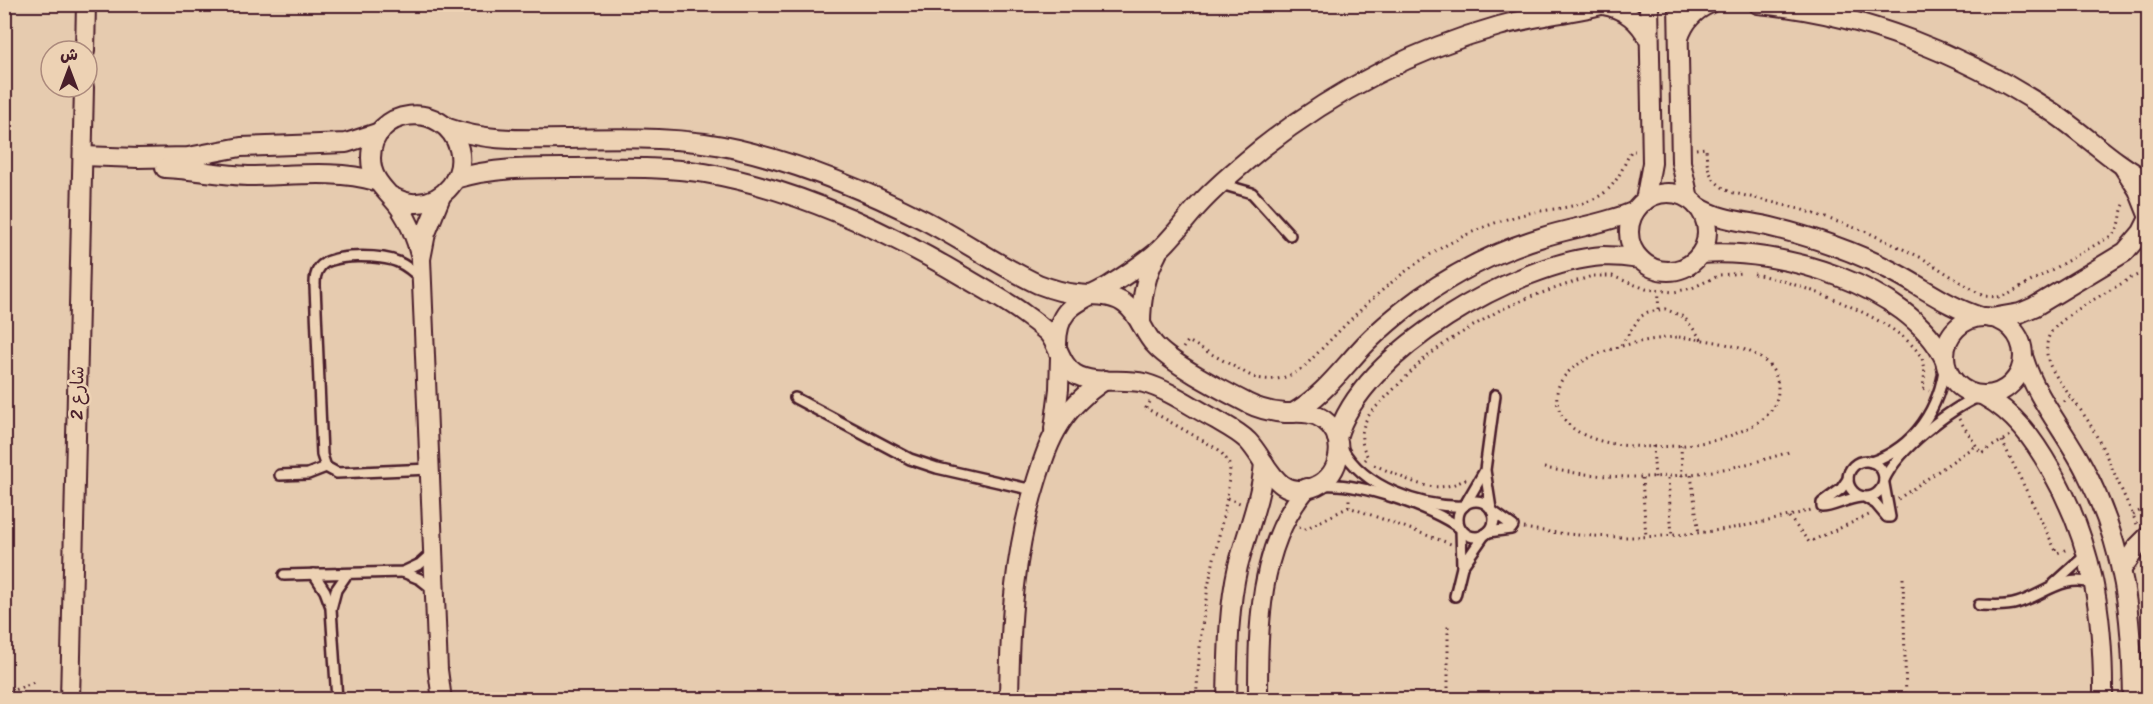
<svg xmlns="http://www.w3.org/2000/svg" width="2153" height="704" font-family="Sriracha,'Playpen Sans Arabic',sans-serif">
	<rect width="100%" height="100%" fill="#e6cbaf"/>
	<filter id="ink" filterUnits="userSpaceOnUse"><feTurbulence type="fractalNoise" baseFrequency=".0167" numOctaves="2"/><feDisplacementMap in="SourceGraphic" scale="12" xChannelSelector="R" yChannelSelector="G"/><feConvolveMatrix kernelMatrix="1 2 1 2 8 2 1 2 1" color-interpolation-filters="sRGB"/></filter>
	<g filter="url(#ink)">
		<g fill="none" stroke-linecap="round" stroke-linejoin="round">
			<defs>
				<g id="lane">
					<path d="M1221,184L1252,193L1290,235"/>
					<path d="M421,279C414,272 407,266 398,262C382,255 331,253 320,267C315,273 315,279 315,286L322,455L326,467L337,473L430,469"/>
					<path d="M795,398L910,459L937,468L1033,490"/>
					<path d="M1342,448C1363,487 1421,508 1464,506"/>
					<circle cx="1866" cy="479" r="18"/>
					<path d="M1871,462C1915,447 1940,408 1945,363"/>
					<path d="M280,475L308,474L326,467"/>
					<path d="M1848,479L1841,489L1822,503V507C1833,507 1847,498 1861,497"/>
					<path d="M1884,480C1898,449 1950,409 1980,396"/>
					<path d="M1323,485C1359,482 1431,507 1460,528"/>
					<path d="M1866,498L1876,504L1887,517H1890L1884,484"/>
					<circle cx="1476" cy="519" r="18"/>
					<path d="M1466,503L1484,472"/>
					<path d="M1491,509L1485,470L1495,395"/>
					<path d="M1461,530L1462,566"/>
					<path d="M1488,532L1511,529L1513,526L1492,511"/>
					<path d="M403,572L420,579L434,590"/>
					<path d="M314,574L325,591L331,607"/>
					<path d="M284,575L403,572L420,564L432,553"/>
					<path d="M2054,584L2086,555"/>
					<path d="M1455,596L1462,567L1485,534"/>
					<path d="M1979,605C1991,605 2005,607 2017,603C2044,595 2064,573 2094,584"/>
					<path d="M337,700L331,609L336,590L347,574"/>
				</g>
				<g id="street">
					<path d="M1678,4L1681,162L1689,199"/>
					<path d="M1758,4C1862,13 1965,55 2052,112C2085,134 2113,163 2148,181"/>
					<path d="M1603,5C1625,9 1639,20 1649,40"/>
					<path d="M1679,38C1684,22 1693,11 1709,4"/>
					<path d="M85,51L86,4"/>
					<path d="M448,128C487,142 526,139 567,139C624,138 681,136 737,149C801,164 865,190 924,220C963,240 999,266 1038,284C1051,289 1063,293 1077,294C1093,296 1111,293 1125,304C1139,314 1143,332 1154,344C1171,364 1222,390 1247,403C1259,409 1272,412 1285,413C1299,413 1312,411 1324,420C1347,437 1342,474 1316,486C1276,503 1268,462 1248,441C1239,432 1227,426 1215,419C1192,407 1169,390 1144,383C1121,377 1095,386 1075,374C1060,364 1059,346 1048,333C1041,326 1032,320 1024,314C1005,300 984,289 964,277C885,230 797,189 705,173C662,166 618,168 575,168C534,168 495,167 455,179"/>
					<path d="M83,156L138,158L188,157L241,147L346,143L380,132"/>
					<path d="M165,168C193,169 220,175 248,176C290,176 335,169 376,181"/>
					<path d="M2124,168L2138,190L2148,215"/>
					<circle cx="1668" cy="232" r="39"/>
					<path d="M391,196C399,200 408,204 417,203C444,202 466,176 459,149C445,99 371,107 371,158C371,182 388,191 400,208C410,223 416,238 420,255"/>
					<path d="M441,196L426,233L421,259L438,670L442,700"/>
					<path d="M1645,201L1652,163L1649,4"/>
					<path d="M1697,206C1720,221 1745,221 1771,227C1812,237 1851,250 1888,269C1919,284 1947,307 1981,317"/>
					<path d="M1701,254C1778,247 1909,285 1945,360"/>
					<circle cx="1984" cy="356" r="39"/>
					<path d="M1991,318L2020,313L2034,307L2125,252L2142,232L2148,220"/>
					<path d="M1141,324C1141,299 1145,276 1157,254"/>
					<path d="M1057,347C1056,307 1077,303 1107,287C1123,277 1138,267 1152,256C1170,242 1183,222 1198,206C1217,185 1240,166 1262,148C1332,93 1413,50 1499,26C1534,16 1570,13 1605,4"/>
					<path d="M2024,359C2037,401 2067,433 2086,472C2125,549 2132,615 2133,700"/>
					<path d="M1984,396C2015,413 2034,440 2051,470C2093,543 2104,616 2103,700"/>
					<path d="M1293,413C1321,397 1338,374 1359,351C1377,331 1399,313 1421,297C1458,271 1500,250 1543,237C1574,227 1605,224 1635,211"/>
					<path d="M1054,429L1059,389L1060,357"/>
					<path d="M1337,438C1360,352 1518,262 1603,256C1616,256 1628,257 1640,259"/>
					<path d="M2122,569L2137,547L2148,536"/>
					<path d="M70,700L84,87"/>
					<path d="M1009,700C1010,624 1014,551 1037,479C1043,460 1049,441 1060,424C1071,406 1087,392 1105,380"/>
					<path d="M1227,700C1228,654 1228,610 1238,566C1247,531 1261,499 1264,463"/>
					<path d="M1258,700C1258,628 1258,545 1307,488"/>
				</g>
			</defs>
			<!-- lane casing -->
			<use href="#lane" stroke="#4a1f2b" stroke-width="14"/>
			<!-- street casing -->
			<use href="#street" stroke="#4a1f2b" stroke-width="22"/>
			<!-- path -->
			<g stroke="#4a1f2b" stroke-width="3" stroke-dasharray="1.5 4.5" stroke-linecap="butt">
				<path d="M1696,149L1706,148C1707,170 1709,180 1730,192L1800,209L1867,232L1922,258L1983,296L1998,297L2009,294L2111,236C2125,224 2117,215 2126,201"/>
				<path d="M1754,274C1794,281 1907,321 1923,361C1926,369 1924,379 1923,388L1929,391"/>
				<path d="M1658,309L1659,292"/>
				<path d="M1679,337C1712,341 1779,346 1778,390C1778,401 1772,411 1764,418C1748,430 1725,439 1706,442C1669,449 1581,454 1561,414C1534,357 1644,338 1679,337Z"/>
				<path d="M1621,345L1640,317L1648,312L1665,309L1684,317L1702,340"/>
				<path d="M1183,348L1188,341L1253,377C1272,382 1288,379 1304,367C1347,323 1387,279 1441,248C1467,233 1496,221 1525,214C1550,208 1582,209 1604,193C1618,182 1623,167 1631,151H1635"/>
				<path d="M1150,402L1146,408L1219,450L1228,461L1230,468L1227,498L1208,587L1201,633L1196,700"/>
				<path d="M2064,402L2072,396"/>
				<path d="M1959,419L1981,453L2010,436"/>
				<path d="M2002,441L2057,553L2068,549"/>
				<path d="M1681,445L1682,476"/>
				<path d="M1653,446L1655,478"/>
				<path d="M1365,460L1368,457C1358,441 1361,426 1371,412L1424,359L1448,341L1500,310L1530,297L1592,276H1612L1646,289L1674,292L1692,288L1720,275L1742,273"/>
				<path d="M1374,465C1407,478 1432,498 1466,479"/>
				<path d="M1544,468C1632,484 1707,479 1792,451"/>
				<path d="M1691,475L1699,534"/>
				<path d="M1642,478L1646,537"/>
				<path d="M1668,478L1672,536"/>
				<path d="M1227,498L1240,503"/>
				<path d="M1898,499L1976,445"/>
				<path d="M1349,507V497"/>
				<path d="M2133,515L2148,506"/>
				<path d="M1789,517L1809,542L1869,515"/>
				<path d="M2137,524C2121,490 2108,456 2090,424C2079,406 2056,380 2049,363C2046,354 2046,344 2049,336C2057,317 2112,290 2131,278L2140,274H2148"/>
				<path d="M1299,527L1305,529L1349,507L1451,544"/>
				<path d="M1524,528C1621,545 1718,537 1811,510"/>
				<path d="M1903,578L1906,700"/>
				<path d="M4,694L34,682"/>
				<path d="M1448,700V623"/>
			</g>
			<!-- lane -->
			<use href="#lane" stroke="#edd2b4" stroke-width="9"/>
			<!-- street -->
			<use href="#street" stroke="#edd2b4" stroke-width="18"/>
		</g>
	</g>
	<g text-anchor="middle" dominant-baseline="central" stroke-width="5" stroke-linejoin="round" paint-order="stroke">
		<!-- street labels -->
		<g font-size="18" fill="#4a1f2b" stroke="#edd2b4">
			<text transform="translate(77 393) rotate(-89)">شارع 2</text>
		</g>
	</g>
	<!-- margin -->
	<rect width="2153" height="704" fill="none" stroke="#edd2b4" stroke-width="24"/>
	<rect x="12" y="12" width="2129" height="680" fill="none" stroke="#4a1f2b" stroke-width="2" filter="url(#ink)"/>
	<!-- north arrow -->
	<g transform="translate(69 69)"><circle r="28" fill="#edd2b4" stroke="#ac8a7d" stroke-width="1.5"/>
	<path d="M0-4.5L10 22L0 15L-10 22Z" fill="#4a1f2b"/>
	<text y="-9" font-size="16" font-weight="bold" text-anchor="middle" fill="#4a1f2b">ش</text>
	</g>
</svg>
